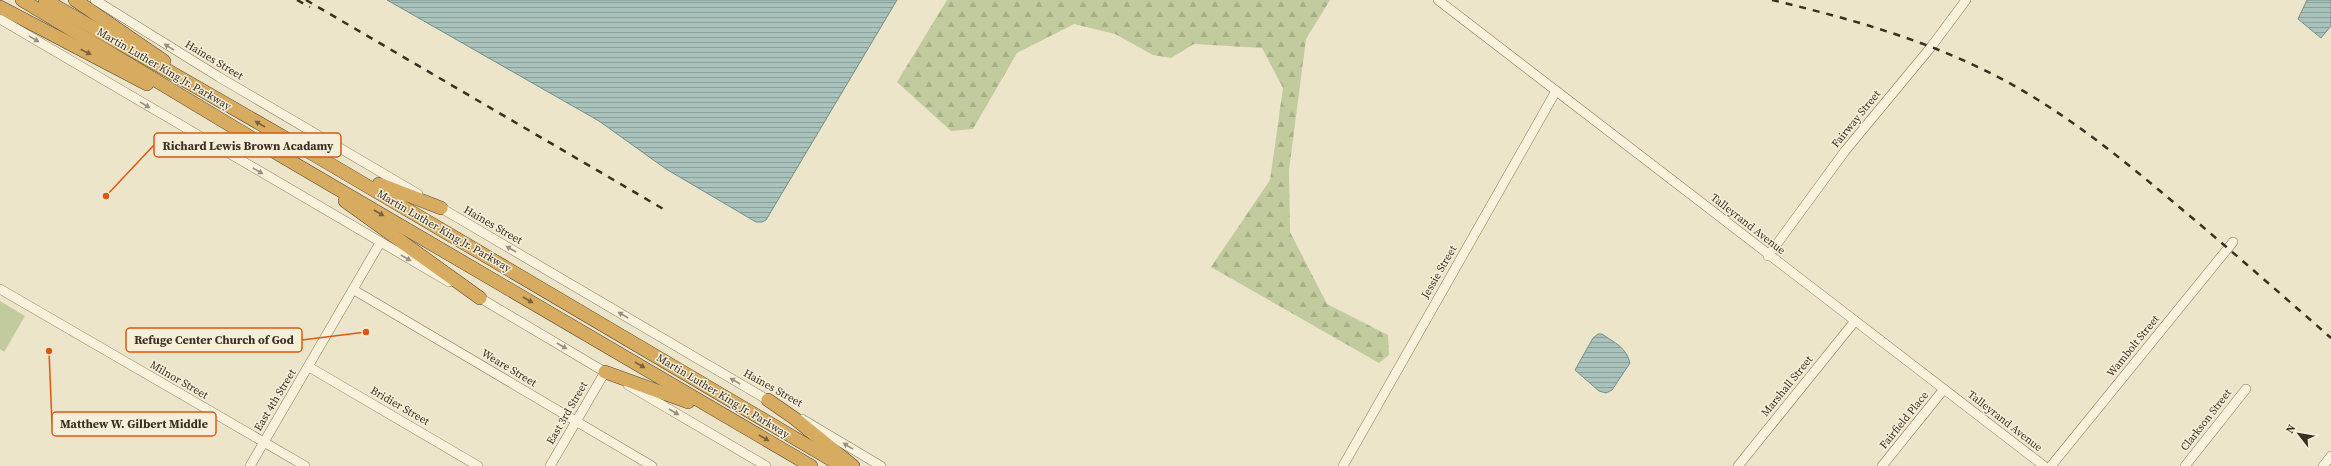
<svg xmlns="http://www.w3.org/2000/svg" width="2331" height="466" font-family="'Source Serif 4',serif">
	<defs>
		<pattern id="forest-firs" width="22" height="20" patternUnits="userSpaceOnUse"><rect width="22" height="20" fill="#c2cb9d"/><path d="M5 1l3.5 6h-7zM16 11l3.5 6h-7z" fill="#a7af87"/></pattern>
		<pattern id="water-rules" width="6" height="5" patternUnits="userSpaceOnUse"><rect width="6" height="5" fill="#aac2bc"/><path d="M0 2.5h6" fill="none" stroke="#8b9e98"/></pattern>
	</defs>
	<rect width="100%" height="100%" fill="#ede5ca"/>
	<!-- forest -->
	<path fill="url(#forest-firs)" d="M947,0H1330L1306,39L1289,170L1290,232L1327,304L1388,335L1389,355L1379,363L1211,267L1270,180L1283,88L1262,48L1194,44L1171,58L1153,55L1115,34L1074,24L1017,53L973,129L951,131L897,82Z"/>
	<!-- park -->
	<path fill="#c2cb9d" d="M0,301L25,316L4,352L0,349Z"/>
	<!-- water -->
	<g fill="url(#water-rules)" stroke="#71908b">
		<path d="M387,0H897L766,220L762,222H756L666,169L599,121Z"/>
		<path d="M2307,0H2331V26L2321,38L2298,19Z"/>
		<path d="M1598,334H1602C1615,343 1626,347 1630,363L1612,390L1606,393L1599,391L1575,370L1593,338Z"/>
	</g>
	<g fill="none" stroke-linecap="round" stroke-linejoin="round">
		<defs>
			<g id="minor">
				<path d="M95,0L219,77L418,194"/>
				<path d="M1438,0L2044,466"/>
				<path d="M0,19L449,282"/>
				<path d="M436,205L773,403"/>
				<path d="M1768,256L1845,151L1931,47L1966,0"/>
				<path d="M0,289L305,466"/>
				<path d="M354,290L652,466"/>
				<path d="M475,295L610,375"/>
				<path d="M309,367L478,466"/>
				<path d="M628,385L766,466"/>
				<path d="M802,419L881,466"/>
				<path d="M250,466L380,243"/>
				<path d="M550,466L605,372"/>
				<path d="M1343,466L1556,91"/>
				<path d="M1738,466L1855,321"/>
				<path d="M1882,466L1944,389"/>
				<path d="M2051,466L2233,242"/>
				<path d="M2185,466L2246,389"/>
				<path d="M2323,466L2331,456"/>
			</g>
			<g id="highway">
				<path d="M22,0L285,158L811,466"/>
				<path d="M45,0L318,157L842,466"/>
				<path d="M75,0L164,61"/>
				<path d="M0,7L147,84"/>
				<path d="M379,184L441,208"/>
				<path d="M345,201L480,298"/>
				<path d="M605,372L688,402"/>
				<path d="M768,400L794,418L853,466"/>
			</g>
		</defs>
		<!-- minor casing -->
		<use href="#minor" stroke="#89785f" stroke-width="10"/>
		<!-- highway casing -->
		<use href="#highway" stroke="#574632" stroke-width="14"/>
		<!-- minor -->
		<use href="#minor" stroke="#f8f2dd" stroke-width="9"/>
		<!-- highway -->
		<use href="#highway" stroke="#d7ac60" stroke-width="13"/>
		<!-- rail -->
		<g stroke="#3a2f21" stroke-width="2.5" stroke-dasharray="7 7" stroke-linecap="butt">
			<path d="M297,0L310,7"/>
			<path d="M306,0L665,210"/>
			<path d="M1772,0C1843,17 1913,36 1980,68C2056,104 2121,158 2184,211C2234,253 2282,295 2331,338"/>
		</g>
	</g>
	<!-- one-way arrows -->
	<defs><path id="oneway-solid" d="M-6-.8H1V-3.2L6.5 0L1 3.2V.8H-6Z"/></defs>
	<g fill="#99907f">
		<use href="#oneway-solid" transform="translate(34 39) rotate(31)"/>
		<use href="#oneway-solid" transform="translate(169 47) rotate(-148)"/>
		<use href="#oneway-solid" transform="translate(145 105) rotate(31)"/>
		<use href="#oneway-solid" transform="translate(258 171) rotate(30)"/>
		<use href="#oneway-solid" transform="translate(511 249) rotate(-150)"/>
		<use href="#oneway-solid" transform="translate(406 258) rotate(30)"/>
		<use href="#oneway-solid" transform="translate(623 315) rotate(-150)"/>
		<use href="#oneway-solid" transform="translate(562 346) rotate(30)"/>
		<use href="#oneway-solid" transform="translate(735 381) rotate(-150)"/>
		<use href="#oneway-solid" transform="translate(674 412) rotate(30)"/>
		<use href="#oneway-solid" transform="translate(848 446) rotate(-148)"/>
	</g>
	<g fill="#79613a">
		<use href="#oneway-solid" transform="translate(86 52) rotate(27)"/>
		<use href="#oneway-solid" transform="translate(260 124) rotate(-150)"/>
		<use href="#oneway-solid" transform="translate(379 213) rotate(30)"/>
		<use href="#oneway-solid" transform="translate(528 300) rotate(30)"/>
		<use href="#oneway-solid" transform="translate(640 365) rotate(30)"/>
		<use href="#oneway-solid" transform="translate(764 438) rotate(30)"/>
	</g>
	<g text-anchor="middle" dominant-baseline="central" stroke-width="3" stroke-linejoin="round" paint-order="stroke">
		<!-- street labels -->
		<g font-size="11" fill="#3a2f21" stroke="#f5efd9">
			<text transform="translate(214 60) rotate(31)">Haines Street</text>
			<text transform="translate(164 69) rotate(30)">Martin Luther King Jr. Parkway</text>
			<text transform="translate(1856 119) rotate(-51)">Fairway Street</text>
			<text transform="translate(1748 224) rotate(38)">Talleyrand Avenue</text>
			<text transform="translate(493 225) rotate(30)">Haines Street</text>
			<text transform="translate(444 231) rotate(30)">Martin Luther King Jr. Parkway</text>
			<text transform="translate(1439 272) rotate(-60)">Jessie Street</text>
			<text transform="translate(2133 346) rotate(-51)">Wambolt Street</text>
			<text transform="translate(509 368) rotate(31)">Weare Street</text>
			<text transform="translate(179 380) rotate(30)">Milnor Street</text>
			<text transform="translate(1787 386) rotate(-51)">Marshall Street</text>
			<text transform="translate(773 388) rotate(29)">Haines Street</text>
			<text transform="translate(723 396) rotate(31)">Martin Luther King Jr. Parkway</text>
			<text transform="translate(275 400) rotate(-59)">East 4th Street</text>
			<text transform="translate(400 406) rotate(30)">Bridier Street</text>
			<text transform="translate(567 413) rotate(-60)">East 3rd Street</text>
			<text transform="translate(1904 420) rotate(-51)">Fairfield Place</text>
			<text transform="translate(2206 420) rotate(-52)">Clarkson Street</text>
			<text transform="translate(2005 421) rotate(38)">Talleyrand Avenue</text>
		</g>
	</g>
	<!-- callouts -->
	<path fill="none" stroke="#df570d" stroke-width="1.5" d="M106 196L154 145M366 332L302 340M49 351L52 424"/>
	<g fill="#df570d" stroke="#f5efd9" stroke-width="1.5">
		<circle cx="106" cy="196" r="4"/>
		<circle cx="366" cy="332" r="4"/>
		<circle cx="49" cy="351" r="4"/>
	</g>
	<g fill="#f5efd9" stroke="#df570d" stroke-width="1.5">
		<rect x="154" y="133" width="187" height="24" rx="4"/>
		<rect x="126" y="328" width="176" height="24" rx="4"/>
		<rect x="52" y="412" width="164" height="24" rx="4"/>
	</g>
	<g font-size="12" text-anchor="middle" font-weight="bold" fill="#3a2f21">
		<text x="248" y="150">Richard Lewis Brown Acadamy</text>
		<text x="214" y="344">Refuge Center Church of God</text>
		<text x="134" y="428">Matthew W. Gilbert Middle</text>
	</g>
	<!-- north arrow -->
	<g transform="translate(2299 434) rotate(301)" stroke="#f5efd9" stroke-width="3" paint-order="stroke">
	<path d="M0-3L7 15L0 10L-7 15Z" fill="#3a2f21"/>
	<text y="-6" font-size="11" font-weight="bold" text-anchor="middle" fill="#3a2f21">N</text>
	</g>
</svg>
